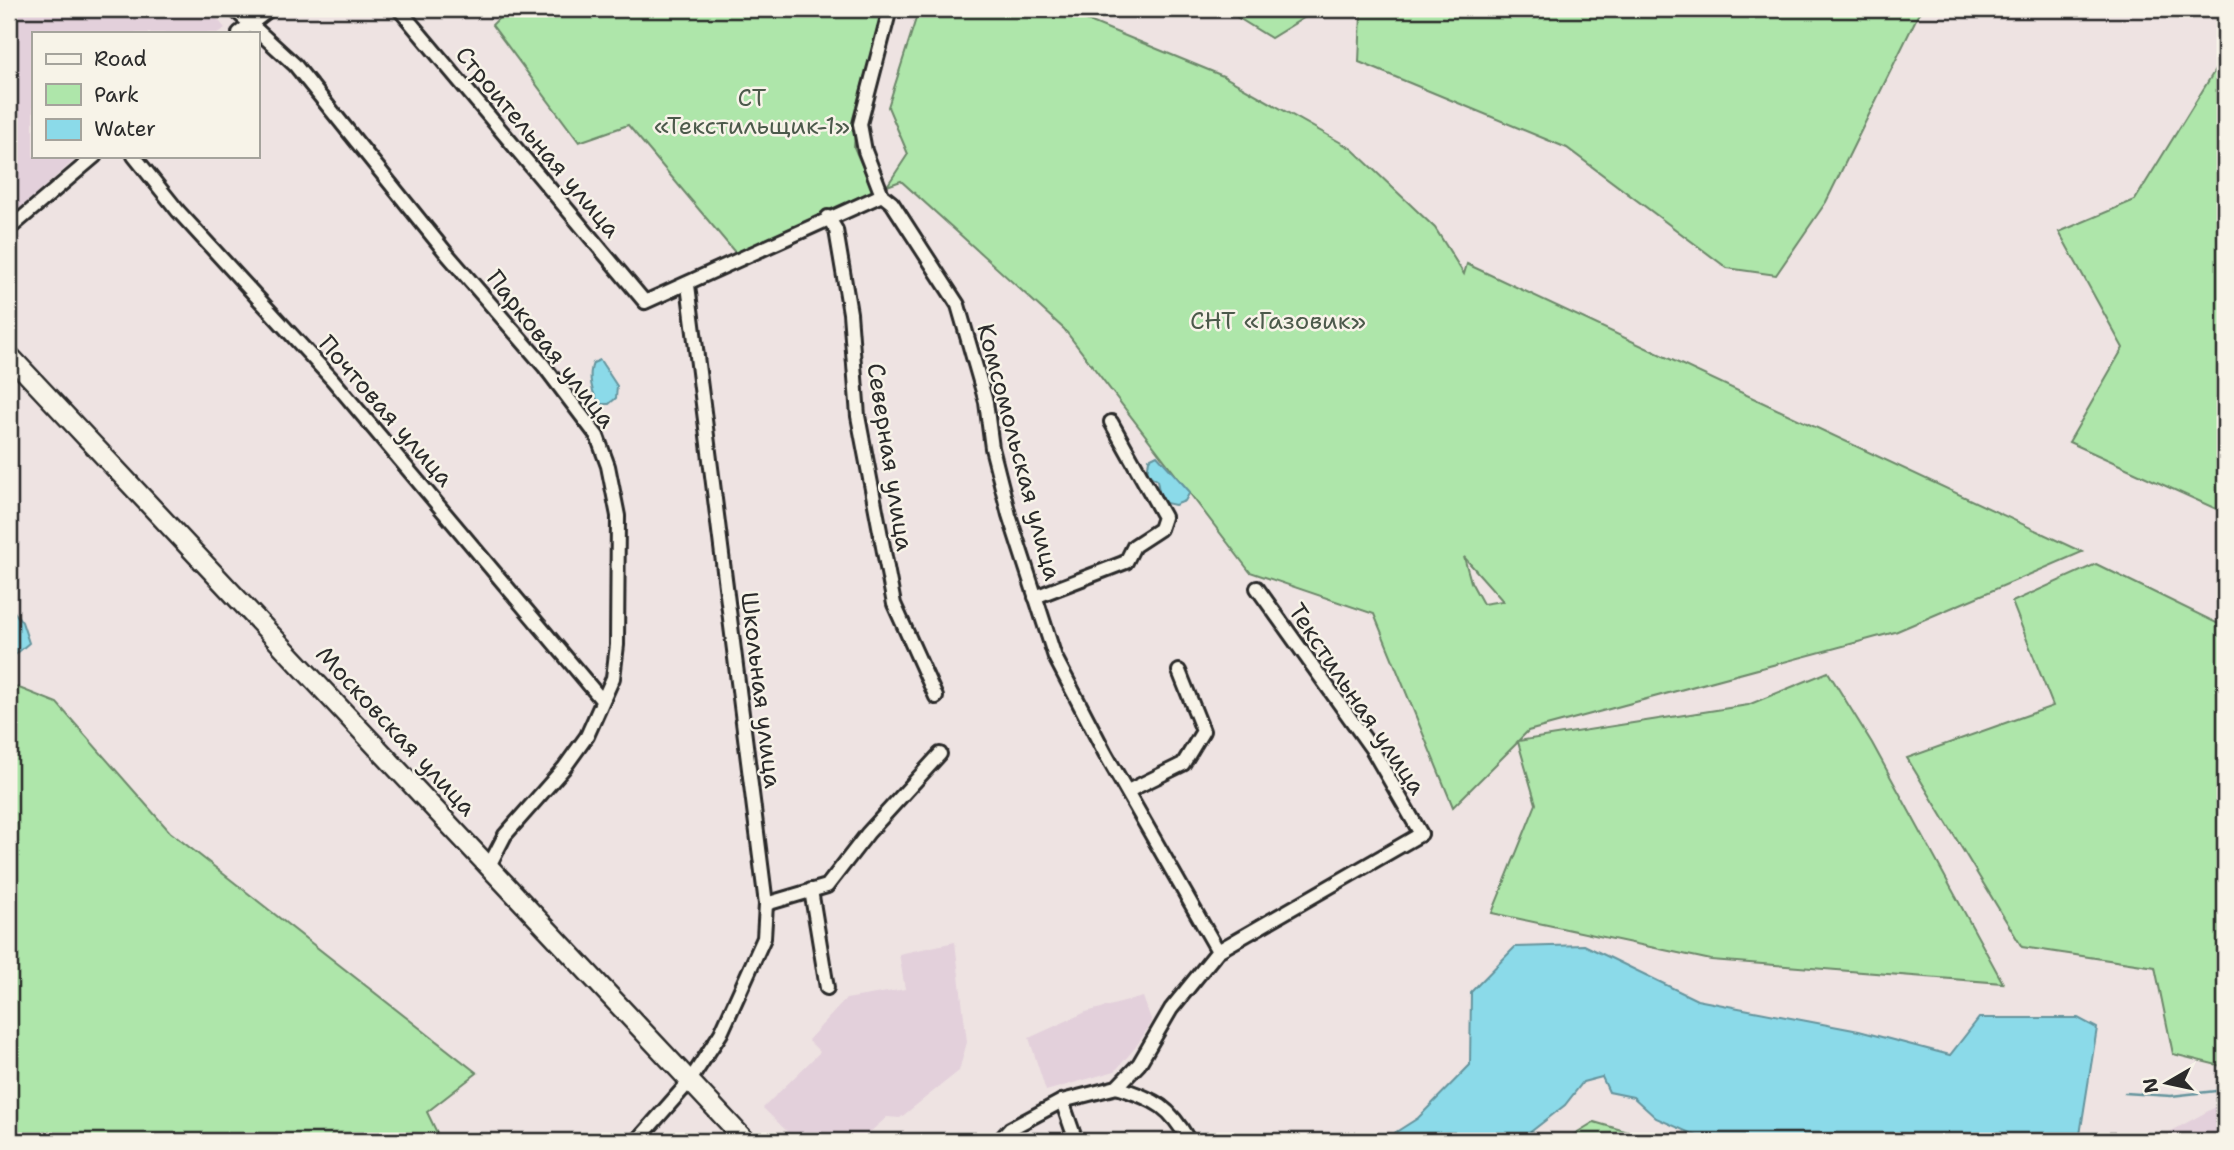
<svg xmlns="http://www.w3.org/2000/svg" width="2234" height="1150" font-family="'Shantell Sans',sans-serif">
	<rect width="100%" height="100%" fill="#eee3e2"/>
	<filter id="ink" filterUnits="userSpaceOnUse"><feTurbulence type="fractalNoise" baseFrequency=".0143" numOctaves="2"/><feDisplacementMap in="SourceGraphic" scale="14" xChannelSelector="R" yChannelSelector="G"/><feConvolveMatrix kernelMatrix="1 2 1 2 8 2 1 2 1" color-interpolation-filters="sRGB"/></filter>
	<g filter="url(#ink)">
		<!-- built -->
		<g fill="#e3d0db">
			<path d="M9,9H209L225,28L219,33H33V156H79L9,218Z"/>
			<path d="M955,942L967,1042L959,1071L900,1118L887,1117L860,1141H797L763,1108L820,1052L808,1040L846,999L905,989L899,954Z"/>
			<path d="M1143,997L1152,1022L1135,1048L1115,1071L1046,1091L1029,1038L1086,1012Z"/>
			<path d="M2223,1103L2225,1141H2153Z"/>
		</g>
		<!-- green -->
		<g fill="#aee6aa" stroke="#6c886a" stroke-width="2" fill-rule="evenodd">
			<path d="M508,9H883L857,105L854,147L873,191L738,256L628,125L579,142L492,25Z"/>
			<path d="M919,9H1060L1223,76L1352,149L1435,228L1464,274L1467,264L2082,552L1895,632L1528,731L1518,741L1748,705L1828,672L1872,743L2003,983L1711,960L1492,913L1536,804L1518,742L1453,807L1374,614L1250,572L1064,329L901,181L887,186L908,154L888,107ZM1464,557L1503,601H1502L1483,604L1471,582Z"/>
			<path d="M1224,9H1318L1271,38Z"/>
			<path d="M1331,9H1921L1826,202L1776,275L1727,268L1567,148L1359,62L1361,14Z"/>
			<path d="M2225,54V513L2069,442L2123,348L2059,232L2135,200Z"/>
			<path d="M2096,564L2225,627V1067L2173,1054L2155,967L2022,947L1907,758L2053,706L2012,602Z"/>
			<path d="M9,684L57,703L170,832L477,1073L427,1112L441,1141H9Z"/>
			<path d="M1594,1122L1659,1141H1563Z"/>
		</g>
		<!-- water -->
		<g fill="#8bdae9" stroke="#65949d" stroke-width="2">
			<path d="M600,360L617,386L616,398L609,404H601C591,395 588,375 593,363Z"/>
			<path d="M1157,455L1190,492L1185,501L1175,505L1161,502L1157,480L1147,474L1149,459Z"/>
			<path d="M9,605L22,622L29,643L9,660Z"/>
			<path d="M1584,945L1697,1000L1859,1031L1950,1055L1979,1018H2078L2097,1028L2079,1141H1708L1656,1118L1633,1097L1609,1092L1602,1077L1583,1082L1565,1105L1519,1141H1382L1418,1118L1470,1065L1471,992L1515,947Z"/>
		</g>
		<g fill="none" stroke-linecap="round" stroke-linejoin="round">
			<!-- stream -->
			<path stroke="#65949d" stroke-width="2.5" d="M2125,1093L2171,1096L2225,1090"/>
			<defs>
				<g id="minor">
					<path d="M234,9L295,65L447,254L544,366L597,436L608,466L618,516L617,645L613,678L587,736L564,768L505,835L489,866"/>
					<path d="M399,9L645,302L882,195"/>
					<path d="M890,9L860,124L865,151L882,195L892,203L958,305L986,402L992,448L1009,515L1055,657L1105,753L1218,951"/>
					<path d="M239,33L270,9"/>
					<path d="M134,156L178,211L332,379L601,699"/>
					<path d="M828,217L836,230L850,313L858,416L894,604L936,697"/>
					<path d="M9,229L95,156"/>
					<path d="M1035,597L1126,562L1134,546L1160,529L1164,517L1111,422"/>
					<path d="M1128,791L1183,764L1203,731L1179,671"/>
					<path d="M811,890L827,988"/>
					<path d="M766,904L827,886L868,833L940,754"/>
					<path d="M1117,1087C1156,1101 1168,1104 1189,1141"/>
					<path d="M1062,1101L1076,1141"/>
					<path d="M637,1141L689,1082L721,1033L764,938L766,904L688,285"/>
					<path d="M999,1141L1010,1129L1062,1101L1117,1087L1139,1064L1171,1009L1218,951L1421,834L1372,749L1257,588"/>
				</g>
				<path id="highway" d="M9,355L746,1141"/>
			</defs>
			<!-- minor casing -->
			<use href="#minor" stroke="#2b2b2b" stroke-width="18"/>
			<!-- highway casing -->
			<use href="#highway" stroke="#2b2b2b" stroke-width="23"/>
			<!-- minor -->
			<use href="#minor" stroke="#f7f3e8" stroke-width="12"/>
			<!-- highway -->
			<use href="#highway" stroke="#f7f3e8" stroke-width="18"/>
		</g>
	</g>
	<g text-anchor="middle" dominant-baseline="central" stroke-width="5" stroke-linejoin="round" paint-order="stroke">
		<!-- park labels -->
		<g font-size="24" fill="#4c5a4b" stroke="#f7f3e8">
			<text x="752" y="98">СТ<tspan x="752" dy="28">«Текстильщик-1»</tspan></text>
			<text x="1278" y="321">СНТ «Газовик»</text>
		</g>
		<!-- street labels -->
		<g font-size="24" fill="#2b2b2b" stroke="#f7f3e8">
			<text transform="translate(538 142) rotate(50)">Строительная улица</text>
			<text transform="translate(551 349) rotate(52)">Парковая улица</text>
			<text transform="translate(386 411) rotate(49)">Почтовая улица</text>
			<text transform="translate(1019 452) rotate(75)">Комсомольская улица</text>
			<text transform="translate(890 457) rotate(81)">Северная улица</text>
			<text transform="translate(761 690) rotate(83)">Школьная улица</text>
			<text transform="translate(1357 699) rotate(56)">Текстильная улица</text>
			<text transform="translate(396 731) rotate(47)">Московская улица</text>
		</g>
	</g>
	<!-- margin -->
	<rect width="2234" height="1150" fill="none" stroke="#f7f3e8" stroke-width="35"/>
	<rect x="18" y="18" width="2199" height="1115" fill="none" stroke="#2b2b2b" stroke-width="2.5" filter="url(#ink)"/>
	<!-- legend -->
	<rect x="32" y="32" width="228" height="126" fill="#f7f3e8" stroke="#a5a39c" stroke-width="2"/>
	<rect x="46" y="54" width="35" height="10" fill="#f7f3e8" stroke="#a5a39c" stroke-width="2"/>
	<text x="94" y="66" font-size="21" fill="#2b2b2b">Road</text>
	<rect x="46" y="84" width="35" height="21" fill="#aee6aa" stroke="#a5a39c" stroke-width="2"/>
	<text x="94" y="102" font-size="21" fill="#2b2b2b">Park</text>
	<rect x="46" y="119" width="35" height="21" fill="#8bdae9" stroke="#a5a39c" stroke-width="2"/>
	<text x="94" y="136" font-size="21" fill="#2b2b2b">Water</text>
	<!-- north arrow -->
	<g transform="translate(2167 1083) rotate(261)" stroke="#f7f3e8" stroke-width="5" paint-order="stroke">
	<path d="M0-5L12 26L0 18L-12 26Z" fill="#2b2b2b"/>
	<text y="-10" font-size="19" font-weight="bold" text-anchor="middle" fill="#2b2b2b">N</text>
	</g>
</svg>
